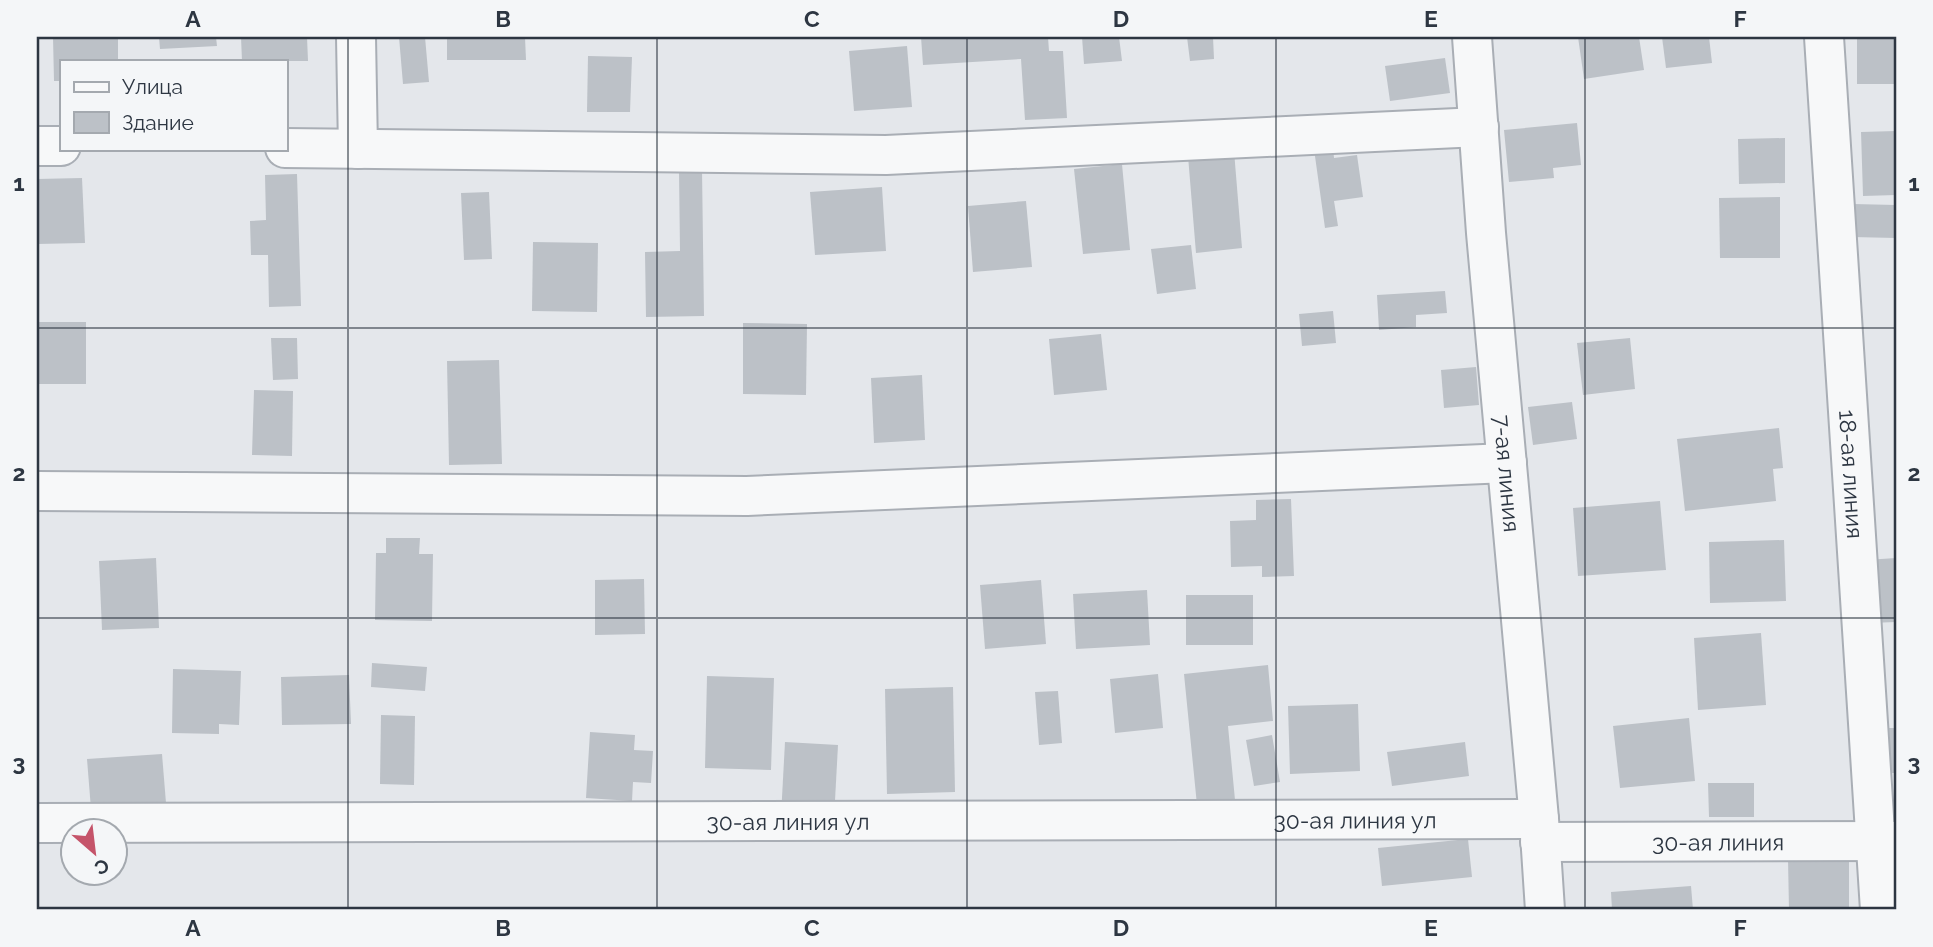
<svg xmlns="http://www.w3.org/2000/svg" width="1933" height="947" font-family="Raleway,sans-serif">
	<rect width="100%" height="100%" fill="#e4e7eb"/>
	<!-- building -->
	<g fill="#bcc1c7">
		<path d="M53,37H118V61H61V81H54Z"/>
		<path d="M159,37H216L217,46L160,49Z"/>
		<path d="M241,37H307L308,61H242Z"/>
		<path d="M399,37H425L429,82L403,84Z"/>
		<path d="M447,37H525L526,60H447Z"/>
		<path d="M921,37H1048L1049,51H1063L1067,118L1025,120L1021,59L923,65Z"/>
		<path d="M1082,37H1119L1122,61L1084,64Z"/>
		<path d="M1187,37H1213L1214,59L1190,61Z"/>
		<path d="M1578,37H1639L1644,70L1584,79Z"/>
		<path d="M1662,37H1709L1712,63L1666,68Z"/>
		<rect x="1857" y="37" width="39" height="47"/>
		<path d="M907,46L912,107L854,111L849,51Z"/>
		<path d="M588,56L632,57L630,112H587Z"/>
		<path d="M1445,58L1450,93L1390,101L1385,66Z"/>
		<path d="M1577,123L1581,165L1553,168L1554,178L1509,182L1504,130Z"/>
		<path d="M1896,131V195L1863,196L1861,132Z"/>
		<path d="M1785,138V183L1739,184L1738,139Z"/>
		<path d="M1333,147L1334,158L1357,155L1363,197L1334,201L1338,226L1325,228L1314,149Z"/>
		<path d="M1234,151L1242,248L1196,253L1188,156Z"/>
		<path d="M1122,164L1130,250L1083,254L1074,169Z"/>
		<path d="M702,169L704,316L646,317L645,252L680,251L679,170Z"/>
		<path d="M297,174L301,306L269,307L268,255H251L250,221L266,220L265,175Z"/>
		<path d="M82,178L85,243L37,244V179Z"/>
		<path d="M882,187L886,251L815,255L810,192Z"/>
		<path d="M489,192L492,259L464,260L461,193Z"/>
		<path d="M1780,197V258H1720L1719,198Z"/>
		<path d="M1026,201L1032,267L973,272L968,206Z"/>
		<path d="M1853,204L1896,205V238L1852,237Z"/>
		<path d="M533,242L598,243L597,312L532,311Z"/>
		<path d="M1191,245L1196,289L1157,294L1151,249Z"/>
		<path d="M1445,291L1447,313L1416,315V327L1379,330L1377,295Z"/>
		<path d="M1333,311L1336,343L1302,346L1299,314Z"/>
		<rect x="37" y="322" width="49" height="62"/>
		<path d="M743,323L807,324L806,395L743,394Z"/>
		<path d="M1101,334L1107,390L1054,395L1049,339Z"/>
		<path d="M271,338H297L298,379L273,380Z"/>
		<path d="M1630,338L1635,389L1583,395L1577,343Z"/>
		<path d="M499,360L502,464L449,465L447,361Z"/>
		<path d="M1476,367L1479,405L1444,408L1441,370Z"/>
		<path d="M922,375L925,440L874,443L871,378Z"/>
		<path d="M254,390L293,391L292,456L252,455Z"/>
		<path d="M1572,402L1577,439L1533,445L1528,407Z"/>
		<path d="M1779,428L1783,468L1773,469L1776,501L1685,511L1677,439Z"/>
		<path d="M1291,499L1294,576L1262,577V566L1231,567L1230,521L1256,520V500Z"/>
		<path d="M1660,501L1666,570L1578,576L1573,508Z"/>
		<path d="M386,538H420L419,554H433L432,621L375,620L376,553H386Z"/>
		<path d="M1784,540L1786,601L1710,603L1709,542Z"/>
		<path d="M156,558L159,628L102,630L99,561Z"/>
		<path d="M1896,558V622L1870,623L1866,560Z"/>
		<path d="M644,579L645,634L595,635V580Z"/>
		<path d="M1041,580L1046,644L985,649L980,585Z"/>
		<path d="M1147,590L1150,645L1076,649L1073,594Z"/>
		<rect x="1186" y="595" width="67" height="50"/>
		<path d="M1761,633L1766,705L1698,710L1694,638Z"/>
		<path d="M372,663L427,667L425,691L371,687Z"/>
		<path d="M1268,665L1273,721L1228,726L1235,800L1197,805L1184,674Z"/>
		<path d="M173,669L241,671L239,725L219,724V734L172,733Z"/>
		<path d="M1158,674L1163,728L1115,733L1110,679Z"/>
		<path d="M349,675L351,724L282,725L281,677Z"/>
		<path d="M707,676L774,678L771,770L705,768Z"/>
		<path d="M953,687L955,792L887,794L885,689Z"/>
		<path d="M1058,691L1062,743L1039,745L1035,692Z"/>
		<path d="M1358,704L1360,771L1290,774L1288,706Z"/>
		<path d="M381,715L415,716L414,785L380,784Z"/>
		<path d="M1689,718L1695,781L1620,788L1613,726Z"/>
		<path d="M1889,728H1896V773H1891Z"/>
		<path d="M590,732L635,735L634,750L653,751L651,783L633,782L632,801L586,798Z"/>
		<path d="M1272,735L1280,782L1254,786L1246,740Z"/>
		<path d="M785,742L838,745L834,819L781,816Z"/>
		<path d="M1465,742L1469,776L1392,786L1387,752Z"/>
		<path d="M162,754L166,803L91,809L87,759Z"/>
		<path d="M1708,783H1754V817H1709Z"/>
		<path d="M1468,839L1472,877L1382,886L1378,848Z"/>
		<path d="M1788,859H1849V910H1789Z"/>
		<path d="M1691,886L1693,910H1612L1611,892Z"/>
	</g>
	<g fill="none" stroke-linecap="round" stroke-linejoin="round">
		<defs>
			<g id="minor">
				<path d="M356,37L358,149"/>
				<path id="s1" d="M1824,37L1880,910"/>
				<path d="M37,146H61"/>
				<path d="M285,148L886,155L1479,127"/>
				<path d="M37,491L747,496L1507,463"/>
				<path id="s2" d="M37,823L1539,819"/>
				<path id="s3" d="M1540,842L1896,841"/>
			</g>
			<g id="tertiary">
				<path id="s4" d="M1472,37L1486,233L1539,819L1545,910"/>
			</g>
		</defs>
		<!-- minor casing -->
		<use href="#minor" stroke="#a9aeb5" stroke-width="42"/>
		<!-- tertiary casing -->
		<use href="#tertiary" stroke="#a9aeb5" stroke-width="42"/>
		<!-- minor -->
		<use href="#minor" stroke="#f7f8f9" stroke-width="38"/>
		<!-- tertiary -->
		<use href="#tertiary" stroke="#f7f8f9" stroke-width="38"/>
	</g>
	<!-- grid -->
	<path fill="none" stroke="#2d3642" stroke-width="2" stroke-opacity="0.55" d="M348,37V910M657,37V910M967,37V910M1276,37V910M1585,37V910M37,328H1896M37,618H1896"/>
	<g text-anchor="middle" dominant-baseline="central" stroke-width="6" stroke-linejoin="round" paint-order="stroke">
		<!-- street labels -->
		<g font-size="23" fill="#2d3642" stroke="#f4f6f8">
			<text stroke="none"><textPath href="#s4" startOffset="438">7-ая линия</textPath></text>
			<text stroke="none"><textPath href="#s1" startOffset="438">18-ая линия</textPath></text>
			<text stroke="none"><textPath href="#s2" startOffset="1318">30-ая линия ул</textPath></text>
			<text stroke="none"><textPath href="#s2" startOffset="751">30-ая линия ул</textPath></text>
			<text stroke="none"><textPath href="#s3" startOffset="178">30-ая линия</textPath></text>
		</g>
	</g>
	<!-- border -->
	<rect width="1933" height="947" fill="none" stroke="#f4f6f8" stroke-width="77"/>
	<!-- legend -->
	<rect x="60" y="60" width="228" height="91" fill="#f4f6f8" stroke="#a4a9af" stroke-width="2"/>
	<rect x="74" y="82" width="35" height="10" fill="#f7f8f9" stroke="#a4a9af" stroke-width="2"/>
	<text x="122" y="94" font-size="21" fill="#2d3642">Улица</text>
	<rect x="74" y="112" width="35" height="21" fill="#bcc1c7" stroke="#a4a9af" stroke-width="2"/>
	<text x="122" y="130" font-size="21" fill="#2d3642">Здание</text>
	<!-- north arrow -->
	<g transform="translate(94 852) rotate(152)"><circle r="33" fill="#f4f6f8" stroke="#a4a9af" stroke-width="2"/>
	<path d="M0-5L12 26L0 18L-12 26Z" fill="#c5546a"/>
	<text y="-10" font-size="19" font-weight="bold" text-anchor="middle" fill="#2d3642">С</text>
	</g>
	<rect x="38" y="38" width="1857" height="870" fill="none" stroke="#2d3642" stroke-width="2.5"/>
	<g font-size="23" text-anchor="middle" font-weight="bold" fill="#2d3642">
		<text x="193" y="27">A</text>
		<text x="503" y="27">B</text>
		<text x="812" y="27">C</text>
		<text x="1121" y="27">D</text>
		<text x="1431" y="27">E</text>
		<text x="1740" y="27">F</text>
		<text x="19" y="191">1</text>
		<text x="1914" y="191">1</text>
		<text x="19" y="481">2</text>
		<text x="1914" y="481">2</text>
		<text x="19" y="771">3</text>
		<text x="1914" y="771">3</text>
		<text x="193" y="936">A</text>
		<text x="503" y="936">B</text>
		<text x="812" y="936">C</text>
		<text x="1121" y="936">D</text>
		<text x="1431" y="936">E</text>
		<text x="1740" y="936">F</text>
	</g>
</svg>
